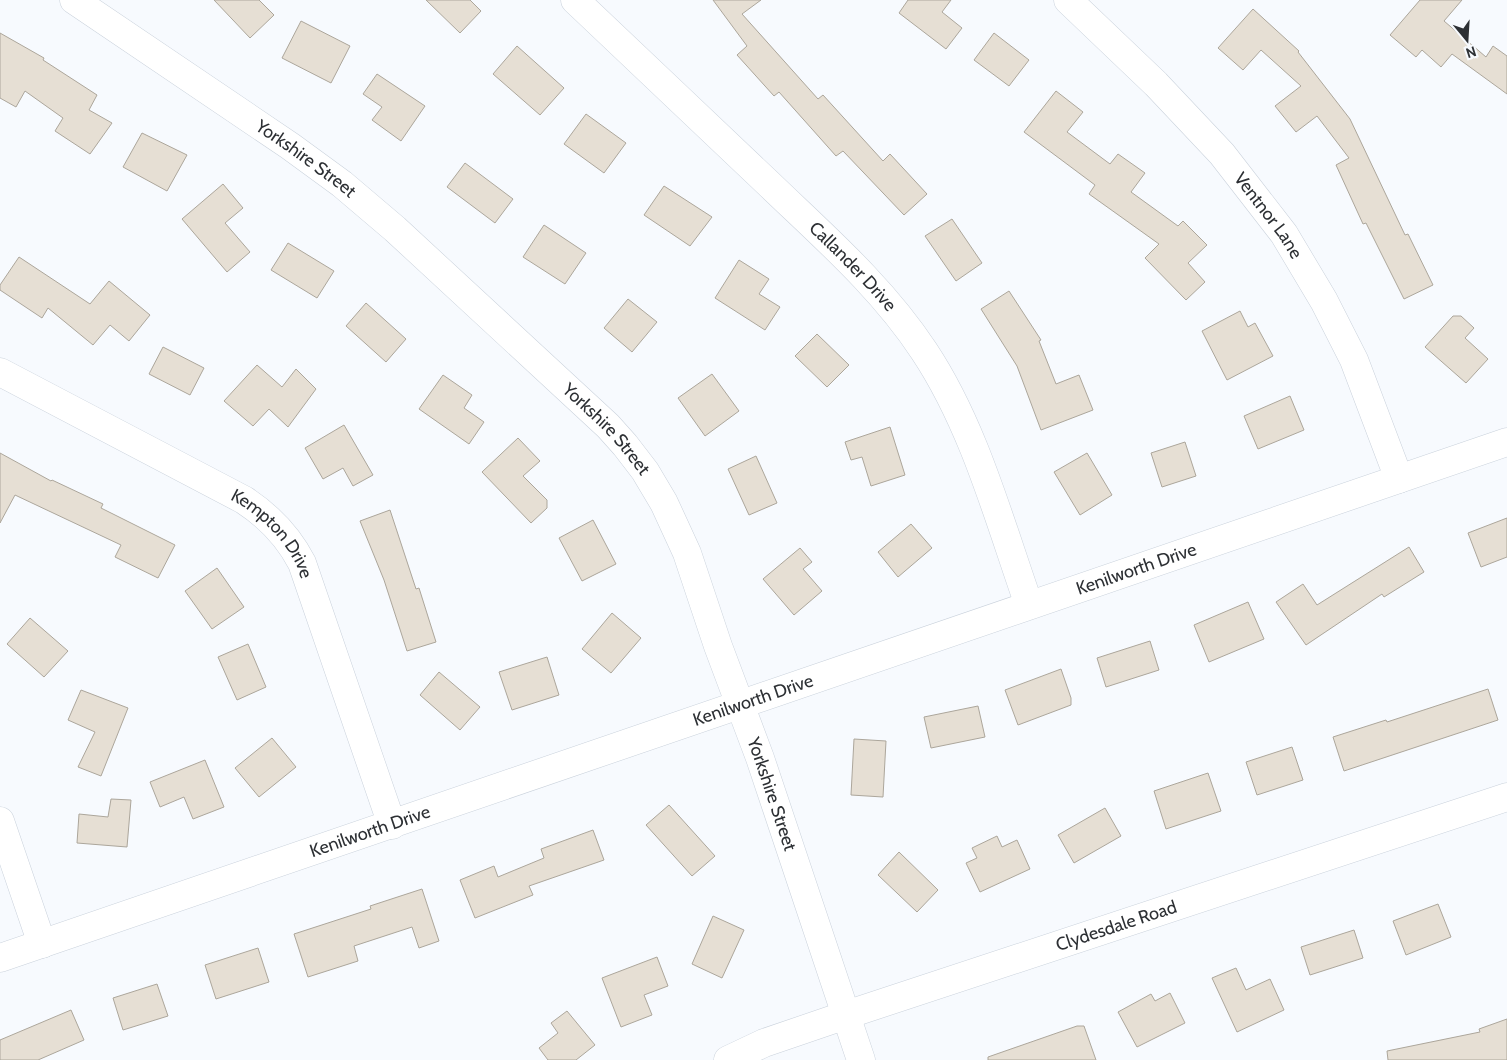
<svg xmlns="http://www.w3.org/2000/svg" width="1507" height="1060" font-family="Cabin,sans-serif">
	<rect width="100%" height="100%" fill="#f7fafe"/>
	<!-- building -->
	<g fill="#e6dfd4" stroke="#aca69b">
		<path d="M214,0H259L274,15L250,38Z"/>
		<path d="M426,0H470L481,11L460,33Z"/>
		<path d="M713,0H761L742,14L818,99L823,95L883,161L890,154L927,194L904,215L843,151L836,156L779,92L774,96L737,55L747,46Z"/>
		<path d="M908,0H951L942,12L962,28L946,49L899,13Z"/>
		<path d="M1420,0H1462L1444,21L1486,57L1493,46L1507,56V94L1452,54L1441,67L1422,50L1416,57L1390,35Z"/>
		<path d="M1253,9L1299,51L1298,52L1350,119L1405,235L1408,234L1433,285L1404,299L1366,223L1363,224L1336,165L1349,158L1317,116L1296,132L1275,106L1301,86L1261,50L1243,70L1218,48Z"/>
		<path d="M301,21L350,46L331,83L282,58Z"/>
		<path d="M0,33L44,58L43,60L97,95L89,110L112,123L90,154L55,131L63,118L25,91L16,107L0,98Z"/>
		<path d="M994,33L1029,60L1009,86L974,60Z"/>
		<path d="M517,46L564,88L540,115L493,74Z"/>
		<path d="M377,74L425,106L401,141L372,120L382,107L363,94Z"/>
		<path d="M1056,91L1083,112L1067,132L1110,164L1118,154L1145,173L1131,192L1178,226L1183,221L1207,245L1188,263L1205,282L1186,300L1145,258L1159,244L1089,194L1095,185L1024,132Z"/>
		<path d="M586,114L626,143L604,173L564,144Z"/>
		<path d="M142,133L187,155L167,191L123,167Z"/>
		<path d="M465,163L513,199L495,223L447,187Z"/>
		<path d="M223,184L243,208L225,223L250,252L227,272L182,219Z"/>
		<path d="M664,186L712,217L690,246L644,215Z"/>
		<path d="M952,219L982,263L956,281L925,236Z"/>
		<path d="M544,225L586,253L565,284L523,257Z"/>
		<path d="M288,243L334,271L317,298L271,270Z"/>
		<path d="M19,257L90,304L109,281L150,315L129,341L110,325L93,345L48,308L42,318L0,290V285Z"/>
		<path d="M739,260L769,279L759,294L780,307L765,330L715,298Z"/>
		<path d="M1009,291L1041,340L1039,341L1056,384L1079,375L1093,410L1041,430L1017,366L981,309Z"/>
		<path d="M628,299L657,322L632,352L604,328Z"/>
		<path d="M366,303L406,339L386,362L346,326Z"/>
		<path d="M1240,311L1248,327L1255,323L1273,356L1227,380L1202,331Z"/>
		<path d="M1453,316H1461L1474,328L1465,338L1488,359L1466,383L1425,347Z"/>
		<path d="M817,334L849,365L827,387L795,356Z"/>
		<path d="M163,347L204,368L190,395L149,374Z"/>
		<path d="M257,365L282,387L296,369L316,389L288,427L269,409L253,426L224,401Z"/>
		<path d="M712,374L739,411L705,436L678,398Z"/>
		<path d="M443,375L472,395L464,408L484,422L469,444L419,409Z"/>
		<path d="M1290,396L1304,430L1258,449L1244,416Z"/>
		<path d="M344,425L373,475L353,486L343,468L323,479L305,448Z"/>
		<path d="M890,427L905,475L871,486L862,457L851,460L845,442Z"/>
		<path d="M518,438L540,461L523,476L547,500V508L531,523L482,472Z"/>
		<path d="M1185,442L1196,476L1162,487L1151,453Z"/>
		<path d="M0,453L51,481L52,480L103,504L101,508L175,545L158,578L115,557L121,545L15,495L0,523Z"/>
		<path d="M1087,453L1112,495L1080,515L1054,472Z"/>
		<path d="M756,456L777,503L749,515L728,469Z"/>
		<path d="M390,510L416,589L419,588L436,642L407,651L384,580L360,521Z"/>
		<path d="M1507,518V557L1481,567L1468,533Z"/>
		<path d="M593,520L616,564L582,581L559,538Z"/>
		<path d="M911,524L932,548L898,577L878,552Z"/>
		<path d="M1409,547L1424,572L1384,597L1382,594L1306,645L1276,602L1303,584L1317,605Z"/>
		<path d="M800,548L812,562L803,569L822,591L794,615L763,579Z"/>
		<path d="M217,568L244,607L212,629L185,591Z"/>
		<path d="M1248,602L1264,639L1209,662L1194,625Z"/>
		<path d="M612,613L641,638L611,673L582,649Z"/>
		<path d="M30,618L68,651L44,677L7,644Z"/>
		<path d="M1150,641L1159,670L1106,687L1097,658Z"/>
		<path d="M248,644L266,687L237,700L218,657Z"/>
		<path d="M547,657L559,695L512,710L499,672Z"/>
		<path d="M1061,669L1071,698V705L1018,725L1005,690Z"/>
		<path d="M439,672L480,707L460,730L420,695Z"/>
		<path d="M1488,689L1498,720L1344,771L1333,737L1386,720L1387,722Z"/>
		<path d="M81,690L128,708L101,776L78,767L95,732L68,720Z"/>
		<path d="M978,706L985,737L931,748L924,717Z"/>
		<path d="M272,738L296,767L259,797L235,768Z"/>
		<path d="M854,739L886,741L883,797L851,795Z"/>
		<path d="M1292,747L1303,780L1257,795L1246,762Z"/>
		<path d="M205,760L224,807L193,819L184,797L160,807L150,782Z"/>
		<path d="M1208,773L1221,811L1166,829L1154,791Z"/>
		<path d="M111,799L131,800L127,847L77,843L79,814L108,817Z"/>
		<path d="M669,805L715,856L692,876L646,825Z"/>
		<path d="M1105,808L1121,836L1074,863L1058,835Z"/>
		<path d="M593,830L604,860L529,886L533,895L475,918L460,880L494,866L498,877L544,858L541,849Z"/>
		<path d="M997,836L1002,847L1017,840L1030,869L980,892L966,863L977,858L972,848Z"/>
		<path d="M899,852L938,890L917,912L878,875Z"/>
		<path d="M422,889L439,941L419,948L412,927L354,946L358,961L308,977L294,934L371,909L370,906Z"/>
		<path d="M1438,904L1451,937L1406,955L1393,921Z"/>
		<path d="M713,916L744,930L722,978L692,964Z"/>
		<path d="M1354,930L1363,958L1310,975L1301,947Z"/>
		<path d="M258,948L269,982L216,999L205,965Z"/>
		<path d="M657,957L668,986L644,995L652,1015L621,1027L602,978Z"/>
		<path d="M1236,968L1246,990L1270,979L1284,1010L1237,1032L1212,978Z"/>
		<path d="M157,984L168,1016L123,1030L113,998Z"/>
		<path d="M1170,993L1185,1023L1137,1047L1118,1012L1151,994L1155,1001Z"/>
		<path d="M71,1010L84,1040L38,1060H0V1040Z"/>
		<path d="M567,1011L595,1045L576,1060H548L539,1048L558,1033L551,1023Z"/>
		<path d="M1507,1019V1060H1388L1387,1051L1480,1032L1479,1029Z"/>
		<path d="M1077,1026H1084L1096,1060H988V1057Z"/>
	</g>
	<g fill="none" stroke-linecap="round" stroke-linejoin="round">
		<defs>
			<g id="street">
				<path id="s1" d="M74,0L290,146L342,184L395,229L608,426L625,445L645,471L664,503L687,553L718,646L760,758L861,1060"/>
				<path id="s2" d="M575,0C640,61 704,123 769,184C824,237 882,287 924,351C974,426 999,520 1029,605"/>
				<path id="s3" d="M1068,0L1156,84L1222,154L1284,234L1324,301L1354,360L1399,479"/>
				<path id="s4" d="M0,372L244,500C270,517 288,536 302,563L392,825"/>
				<path d="M0,821L42,944"/>
				<path id="s5" d="M0,958L1507,442"/>
				<path id="s6" d="M728,1060L764,1043L846,1015L1507,797"/>
			</g>
		</defs>
		<!-- street casing -->
		<use href="#street" stroke="#cad2dc" stroke-width="29"/>
		<!-- street -->
		<use href="#street" stroke="#fff" stroke-width="28"/>
	</g>
	<g text-anchor="middle" dominant-baseline="central" stroke-width="4" stroke-linejoin="round" paint-order="stroke">
		<!-- street labels -->
		<g font-size="18" fill="#2d3034" stroke="#f7fafe">
			<text stroke="none"><textPath href="#s1" startOffset="281">Yorkshire Street</textPath></text>
			<text stroke="none"><textPath href="#s3" startOffset="295">Ventnor Lane</textPath></text>
			<text stroke="none"><textPath href="#s2" startOffset="385">Callander Drive</textPath></text>
			<text stroke="none"><textPath href="#s1" startOffset="686">Yorkshire Street</textPath></text>
			<text stroke="none"><textPath href="#s4" startOffset="320">Kempton Drive</textPath></text>
			<text stroke="none"><textPath href="#s5" startOffset="1201">Kenilworth Drive</textPath></text>
			<text stroke="none"><textPath href="#s5" startOffset="796">Kenilworth Drive</textPath></text>
			<text stroke="none"><textPath href="#s1" startOffset="1091">Yorkshire Street</textPath></text>
			<text stroke="none"><textPath href="#s5" startOffset="391">Kenilworth Drive</textPath></text>
			<text stroke="none"><textPath href="#s6" startOffset="411">Clydesdale Road</textPath></text>
		</g>
	</g>
	<!-- north arrow -->
	<g transform="translate(1467 40) rotate(162)" stroke="#f7fafe" stroke-width="4" paint-order="stroke">
	<path d="M0-4L9 19L0 12L-9 19Z" fill="#2d3034"/>
	<text y="-8" font-size="14" font-weight="bold" text-anchor="middle" fill="#2d3034">N</text>
	</g>
</svg>
